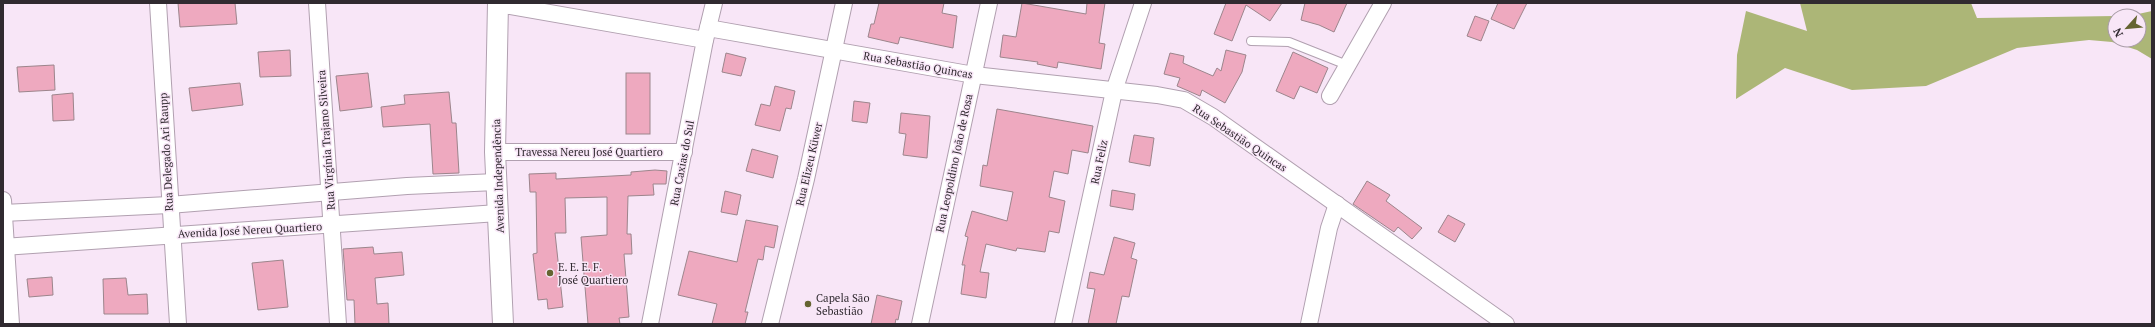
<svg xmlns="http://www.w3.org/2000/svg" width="2155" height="327" font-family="'PT Serif',serif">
	<rect width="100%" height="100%" fill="#f8e6f7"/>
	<!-- forest -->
	<path fill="#acb677" d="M1800,3H1971L1977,18L2115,16V40H2139V16H2129L2152,11V59L2137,50L2112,42L2089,40L2017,48L1926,86L1852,90L1785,68L1736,99L1737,55L1746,11L1807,31Z"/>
	<!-- building -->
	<g fill="#eea9bf" stroke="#9c858c">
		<path d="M178,3H235L237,24L180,27Z"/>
		<path d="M879,3H944L942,13L957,16L953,48L900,37L898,44L868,37L871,24H874Z"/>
		<path d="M1022,3L1086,14L1087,3H1105L1099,43L1105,44L1101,69L1058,62L1057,68L1037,64L1038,62L1000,57L1003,35L1016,37Z"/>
		<path d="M1226,3H1282L1270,21L1246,5L1232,41L1214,34Z"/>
		<path d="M1305,3H1347L1334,32L1319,25L1301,20Z"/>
		<path d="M1498,3H1527L1514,29L1491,19Z"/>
		<path d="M1475,16L1489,21L1481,41L1467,36Z"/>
		<path d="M290,50L291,76L260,77L258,52Z"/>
		<path d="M1226,50L1246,55L1242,72L1225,103L1202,90L1200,96L1177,86L1180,78L1164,74L1170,53L1184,56L1183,63L1213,76L1217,68L1221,71Z"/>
		<path d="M1293,52L1328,68L1317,93L1300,86L1294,99L1276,91Z"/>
		<path d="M726,53L746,58L741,76L722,72Z"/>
		<path d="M54,65L55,90L19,92L17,67Z"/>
		<path d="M368,73L372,107L340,111L336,76Z"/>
		<rect x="626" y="73" width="24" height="61"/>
		<path d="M240,83L243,105L192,111L189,88Z"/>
		<path d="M775,86L795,91L791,109L786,108L780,131L755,125L761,104L770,106Z"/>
		<path d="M449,92L452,123H456L459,173L433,174L430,124L383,127L381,107L405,104L404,95Z"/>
		<path d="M73,93L74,120L53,121L52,95Z"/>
		<path d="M854,101L870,103L867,123L852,121Z"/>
		<path d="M997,109L1093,126L1088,153L1072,150L1068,174L1054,171L1049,197L1065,201L1059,233L1049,231L1045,252L1017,248L1016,251L986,244L980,272L989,273L986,298L961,294L965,265H962L968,237L965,236L972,211L1007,221L1013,192L980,186L983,165L987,166Z"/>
		<path d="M901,113L930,116L927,158L903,155L906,134L899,133Z"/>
		<path d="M1134,135L1154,138L1150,166L1129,162Z"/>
		<path d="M752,149L778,156L773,178L746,171Z"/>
		<path d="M655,170L667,171L666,184H653L654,195L628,196L627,234H631L632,254H624L629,317L619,318L620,324H588L581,237L607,235V197L565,198L566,233H555L563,307L548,309L547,299L538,300L533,254L537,253L536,192H530L529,174L556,173V179L631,175V172Z"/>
		<path d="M1367,181L1390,195L1386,201L1422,228L1412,239L1398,227L1394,232L1353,204Z"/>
		<path d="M1112,190L1135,194L1133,210L1110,206Z"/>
		<path d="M725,191L741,195L737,215L721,212Z"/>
		<path d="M1448,215L1465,224L1455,242L1438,232Z"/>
		<path d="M746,220L778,226L774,248L765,246L763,260L758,259L745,312H748L745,324H712L717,304L678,295L689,251L737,262Z"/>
		<path d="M1114,237L1135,243L1131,258L1137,260L1129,297L1122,296L1116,324H1088L1095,289L1087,288L1090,272L1104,275Z"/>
		<path d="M373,247L374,254L402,252L404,275L375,278L377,304L388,303L389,324H355L354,300H347L343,249Z"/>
		<path d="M283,260L288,307L258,310L252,263Z"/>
		<path d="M52,277L53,295L29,297L27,279Z"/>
		<path d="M126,278L128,295L147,294L148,314H104L103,279Z"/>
		<path d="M877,295L902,301L898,320L896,319L895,324H871Z"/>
	</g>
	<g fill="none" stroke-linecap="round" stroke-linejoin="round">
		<defs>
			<path id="service" d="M1251,41L1289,42L1347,65"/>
			<g id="minor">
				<path d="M158,3L178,324"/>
				<path d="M317,3L338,324"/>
				<path d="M498,4L705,40"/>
				<path d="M708,28L974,75L1157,95L1184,100L1213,117L1506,324"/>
				<path d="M1330,96L1383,3"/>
				<path d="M495,152H684"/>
				<path d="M3,200L11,324"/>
				<path d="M3,213L169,205L407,186L496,182"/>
				<path d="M3,247L498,213"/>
				<path d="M650,324L705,40L714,3"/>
				<path d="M770,324L806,179L844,3"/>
				<path d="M920,324L989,3"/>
				<path d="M1063,324L1114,91L1143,3"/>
				<path d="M1309,324L1329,228L1337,204"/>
			</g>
			<path id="tertiary" d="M498,3L495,152L503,324"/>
		</defs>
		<!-- service casing -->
		<use href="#service" stroke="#b1a0b0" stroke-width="10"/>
		<!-- minor casing -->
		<use href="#minor" stroke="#b1a0b0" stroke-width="18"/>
		<!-- tertiary casing -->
		<use href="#tertiary" stroke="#b1a0b0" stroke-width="22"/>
		<!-- service -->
		<use href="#service" stroke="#fff" stroke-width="8"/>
		<!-- minor -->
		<use href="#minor" stroke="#fff" stroke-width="16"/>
		<!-- tertiary -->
		<use href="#tertiary" stroke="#fff" stroke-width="20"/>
	</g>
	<!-- markers -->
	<g fill="#656431" stroke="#f8e6f7" stroke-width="1.5">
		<circle cx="550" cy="273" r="4"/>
		<circle cx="808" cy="304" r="4"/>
	</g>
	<g text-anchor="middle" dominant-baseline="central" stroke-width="3" stroke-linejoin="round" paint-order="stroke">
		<!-- street labels -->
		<g font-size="11" fill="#302a30" stroke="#f8e6f7">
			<text transform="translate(918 65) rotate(10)">Rua Sebastião Quincas</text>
			<text transform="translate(1240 138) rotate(34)">Rua Sebastião Quincas</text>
			<text transform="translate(326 140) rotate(-94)">Rua Virgínia Trajano Silveira</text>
			<text transform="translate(166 152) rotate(-93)">Rua Delegado Ari Raupp</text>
			<text x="589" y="152">Travessa Nereu José Quartiero</text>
			<text transform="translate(1099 162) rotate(-78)">Rua Feliz</text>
			<text transform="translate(682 163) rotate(-79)">Rua Caxias do Sul</text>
			<text transform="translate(954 163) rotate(-78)">Rua Leopoldino João de Rosa</text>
			<text transform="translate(809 164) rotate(-77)">Rua Elizeu Küwer</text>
			<text transform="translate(498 176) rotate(-92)">Avenida Independência</text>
			<text transform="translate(250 230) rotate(-3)">Avenida José Nereu Quartiero</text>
		</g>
		<!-- poi labels -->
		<g font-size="11" fill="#302a30" stroke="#f8e6f7" text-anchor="start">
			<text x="558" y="267">E. E. E. F.<tspan x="558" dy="13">José Quartiero</tspan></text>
			<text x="816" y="298">Capela São<tspan x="816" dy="13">Sebastião</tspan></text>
		</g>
	</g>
	<!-- border -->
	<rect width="2155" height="327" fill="none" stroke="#302a30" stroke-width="8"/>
	<!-- north arrow -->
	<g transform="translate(2127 28) rotate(243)"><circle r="19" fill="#f8e6f7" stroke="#a89ba7"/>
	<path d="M0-3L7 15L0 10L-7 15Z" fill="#656431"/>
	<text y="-6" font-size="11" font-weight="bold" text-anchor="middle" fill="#302a30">N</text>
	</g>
</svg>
